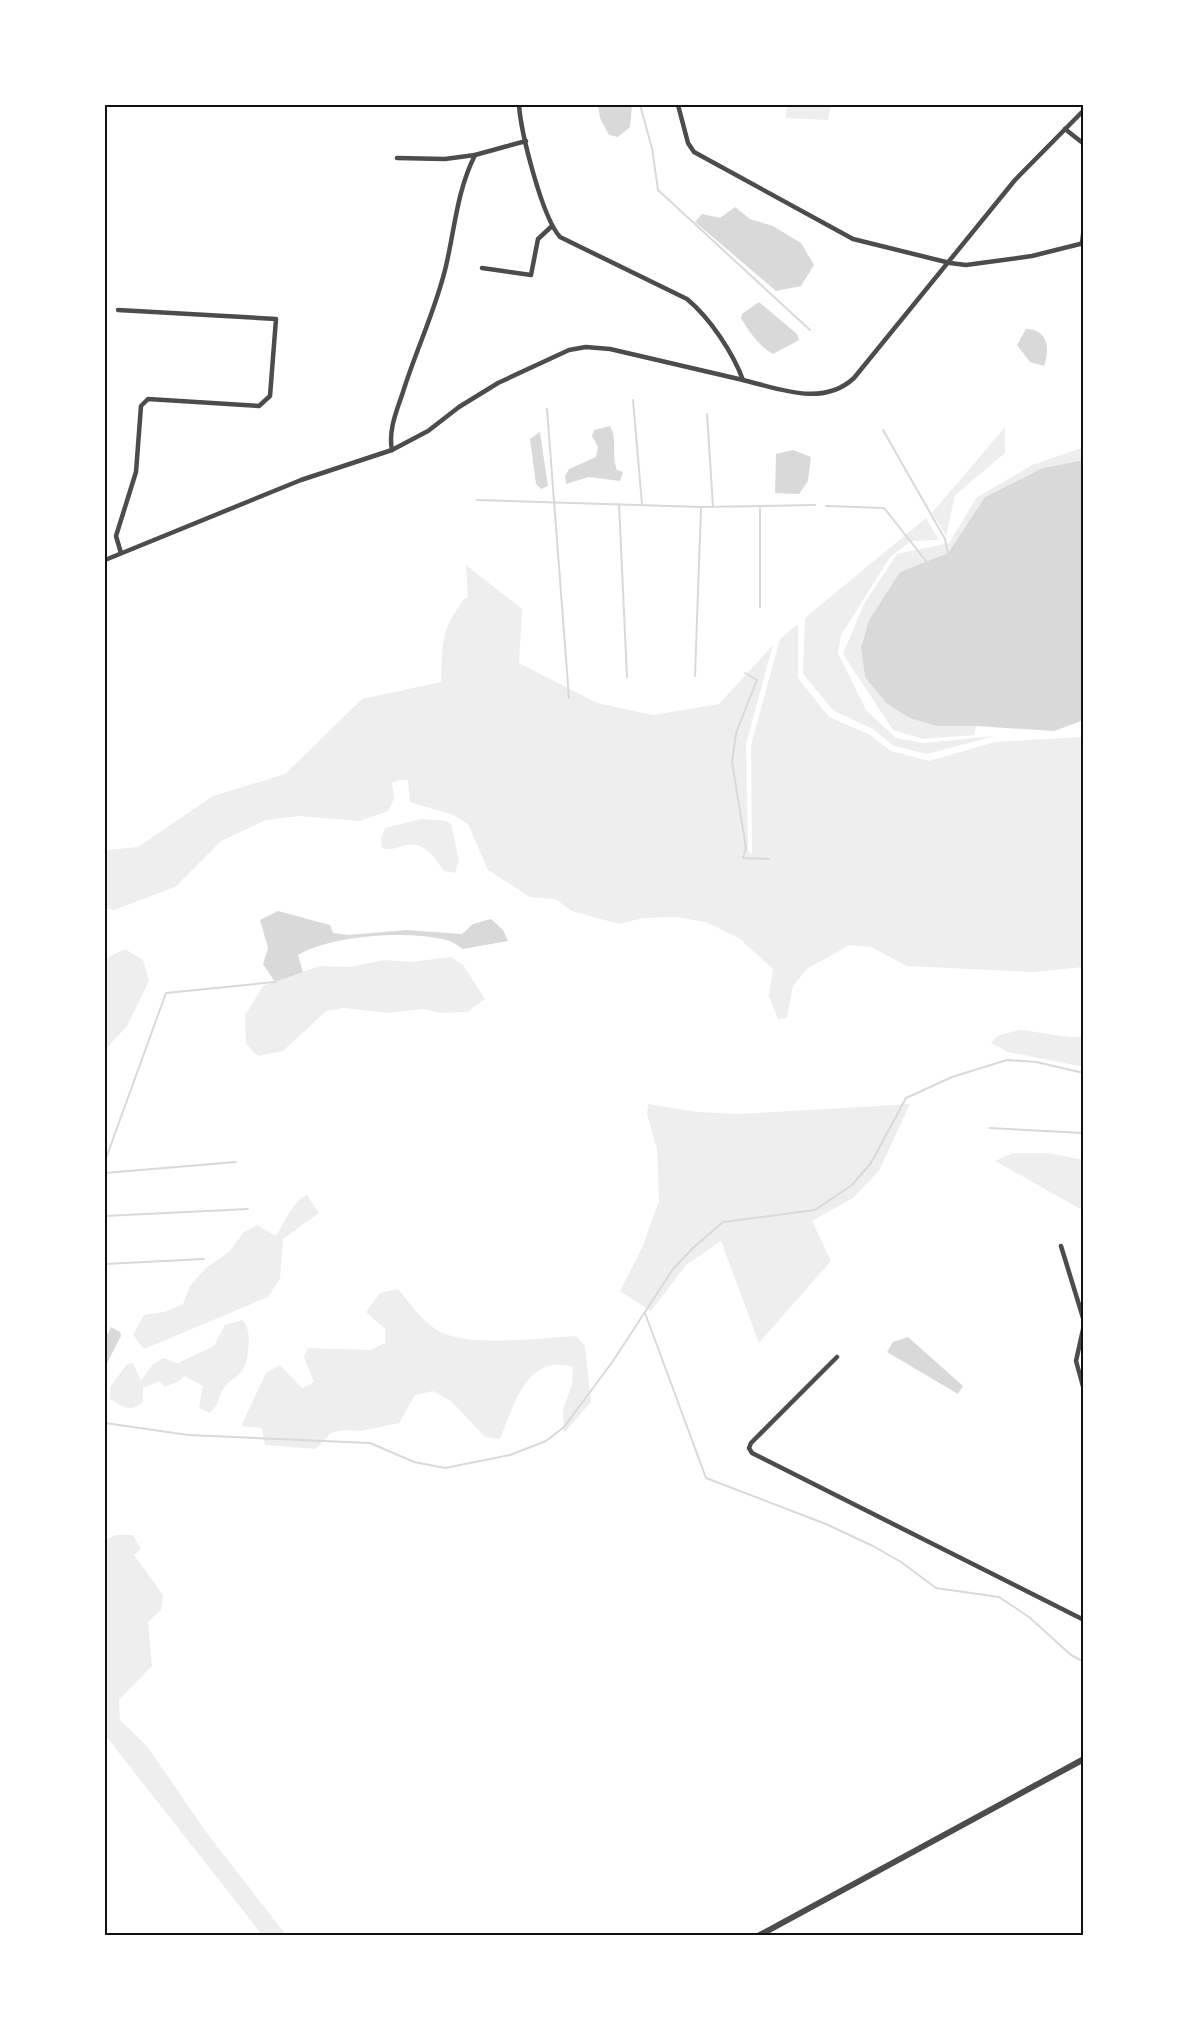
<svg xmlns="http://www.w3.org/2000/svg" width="1189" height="2041" font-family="Roboto,sans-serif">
	<rect width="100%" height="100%" fill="#fff"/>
	<!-- green -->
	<g fill="#eee">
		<path d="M787,105H831L828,120L786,118Z"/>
		<path d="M1005,427V453L955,495L946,536L932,513Z"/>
		<path d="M1084,447V460L1043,468L985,497L948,553L900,572L869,620L861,648L865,677L886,703L937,726H976L974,735L923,739L893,730L843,654L864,604L897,554L949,543L976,498L1032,465Z"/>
		<path d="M926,518L939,540L911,541L890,557L841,635L838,653L866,710L896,738L924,743L995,736L927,754L894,746L873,729L834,711L803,674L805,618Z"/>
		<path d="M466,565L522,609L519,663L597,703L653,715L719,704L773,645L746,744L748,851L752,854L751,745L780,639L798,624V678L829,717L870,735L891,751L929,761L995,742L1083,737L1084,967L1033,972L907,966L871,947L850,945L808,968L793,986L787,1018L778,1019L769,996L773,969L740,939L706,922L676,917L643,918L619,924L572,911L555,899L530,897L488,870L468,824L453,815L410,802L408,780H398L392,783L394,799L388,811L360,821L299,816L266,820L221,841L175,887L114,910L105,908V850L138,847L213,796L285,774L362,699L441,682C442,655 440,633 456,611C461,605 461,600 468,597Z"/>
		<path d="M421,819L446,821L451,824L459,860L455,873L444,871C435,858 425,841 406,845C397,847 392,851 382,848L381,839L385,828Z"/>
		<path d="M125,949L143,960L149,981L127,1026L105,1050V962L109,957Z"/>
		<path d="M451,957L463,965L485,999L467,1012L441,1013L423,1009L388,1013L344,1008L326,1011L283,1051L258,1056L246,1044L245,1015L263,986L320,966L350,967L384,960L411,962Z"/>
		<path d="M1020,1030C1042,1032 1062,1038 1084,1037V1067L1008,1052L991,1043L999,1035Z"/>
		<path d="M648,1104L697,1112L739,1114L910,1104L879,1171L853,1198L812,1221L831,1261L759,1343L721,1241L686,1265L651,1311L620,1291L642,1248L659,1201L657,1149L647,1114Z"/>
		<path d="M1013,1153H1048L1084,1160V1211L995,1161Z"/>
		<path d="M307,1195L319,1213L283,1239L280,1279L268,1297L144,1349L133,1335L144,1315L164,1312L183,1304L190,1286L206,1268L229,1252L244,1232L257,1225L276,1236C284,1224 293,1200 307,1195Z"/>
		<path d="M398,1289C410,1303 421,1320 437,1330C465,1348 541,1338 576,1336L585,1346L591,1402L564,1433L563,1409L572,1385L573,1367C527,1353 514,1405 500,1439L485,1437L451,1401L433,1391L415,1395L399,1423L361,1431L343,1430L331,1433L316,1449L265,1445L262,1428L241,1426L266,1373L280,1365L302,1388L314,1382L304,1357L308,1348L371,1350L385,1343V1329L366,1312L380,1293Z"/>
		<path d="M242,1320C253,1328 249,1359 243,1369C239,1377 227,1381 223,1389C217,1399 221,1401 210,1413L199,1408L203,1386L184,1376L179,1381L165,1387L160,1381L143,1388V1402C131,1413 123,1407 110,1399V1387L127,1364L133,1363L141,1381L152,1365L163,1358L178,1363L214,1346L225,1325Z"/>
		<path d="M116,1535H133L141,1549L134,1555L163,1595L161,1610L148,1622L152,1666L119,1700L120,1720L147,1746L206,1832L287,1936H263L105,1735V1540Z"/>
	</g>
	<!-- water -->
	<g fill="#d9d9d9">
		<path d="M598,105H632L630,127L618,137L609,135L600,118Z"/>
		<path d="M735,207L750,219L773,226L801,243L814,265L801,286L776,291L695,222L702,214L720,218Z"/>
		<path d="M759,302L797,334L799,340L773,354C759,346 749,332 741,318L742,314Z"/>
		<path d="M1026,329C1048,329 1050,349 1044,366L1030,362L1017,345Z"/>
		<path d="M610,426C618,440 611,455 617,470L623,472L620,481L589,477L566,484L565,476L569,469L596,457L598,447L592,436L594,430Z"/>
		<path d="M540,432L548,486L541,489L536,484L530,439Z"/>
		<path d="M793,450L811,457L808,481L799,494L775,493L776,454Z"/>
		<path d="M1084,460V720L1054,731L976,726H937L910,718L886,703L865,677L861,648L869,620L900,572L948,553L985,497L1043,468Z"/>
		<path d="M278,911L330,925L333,933L349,935L406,930L462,934L473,924L491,919L503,930L508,941L463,949C458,946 452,941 446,940C408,930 332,935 298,955L303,972L275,982L263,964L268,948L260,920Z"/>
		<path d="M111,1327L120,1332L121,1336L105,1367V1328L108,1334Z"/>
		<path d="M908,1337L963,1386L958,1394L887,1352L893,1342Z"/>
	</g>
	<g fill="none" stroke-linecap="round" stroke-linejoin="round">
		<!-- stream -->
		<g stroke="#d9d9d9" stroke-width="2">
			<path d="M640,105L652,148L658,190L810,330"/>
			<path d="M633,400L642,504"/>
			<path d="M547,409L569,698"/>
			<path d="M707,414L713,507"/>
			<path d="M883,430L945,539L948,553"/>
			<path d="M477,500L701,507L815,505"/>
			<path d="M619,504L627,677"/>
			<path d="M826,506L884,508L926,561"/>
			<path d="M760,607V508"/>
			<path d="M745,673L757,680L736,733L732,762L746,848L743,858L769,859"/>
			<path d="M695,676L701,508"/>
			<path d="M990,1128L1084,1133"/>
			<path d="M105,1161L166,993L275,982"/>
			<path d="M105,1173L236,1162"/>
			<path d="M105,1216L248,1209"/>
			<path d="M105,1264L204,1259"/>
			<path d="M645,1313L706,1478L826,1524L873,1546L901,1562L936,1588L999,1597L1029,1617L1071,1655L1084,1662"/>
			<path d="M105,1423L188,1435L370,1443L414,1462L445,1468L510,1455L546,1441L564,1427L613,1361L673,1269L693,1248L723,1222L815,1210L852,1185L871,1163L906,1098L952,1077L1007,1060L1036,1062L1084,1073"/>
		</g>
		<!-- minor -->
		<g stroke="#4c4c4c" stroke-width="4.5">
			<path d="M519,105C521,133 542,217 560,237L687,299C710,318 733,353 743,380C780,389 823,407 854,378L1015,180L1084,110"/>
			<path d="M678,105L688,143L694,152L853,239L950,263L966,265L1032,256L1084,243"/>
			<path d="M1065,129L1084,144"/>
			<path d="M397,158L445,159L475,155"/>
			<path d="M1082,244L1084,225"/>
			<path d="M482,268L531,275L538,239L552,226"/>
			<path d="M118,310L276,319L270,396L259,406L148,399L141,406L136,472L116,536L121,553"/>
			<path d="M392,450C388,430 397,410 403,392C416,350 436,309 446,266C455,227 457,191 475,155L526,141"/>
			<path d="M105,560L301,480L392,450L428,431L459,407L498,383L569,350L586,347L610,349L743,380"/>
			<path d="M1061,1246L1084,1321"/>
			<path d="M1084,1325L1076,1361L1084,1390"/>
			<path d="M837,1357L751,1443L749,1448L752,1453L1084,1620"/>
		</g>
		<!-- tertiary -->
		<path stroke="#4c4c4c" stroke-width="6" d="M758,1936L1084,1759"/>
	</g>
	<!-- border -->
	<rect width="1189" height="2041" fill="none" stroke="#ffffff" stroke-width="213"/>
	<rect x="106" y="106" width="976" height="1828" fill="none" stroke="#111" stroke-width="2"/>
</svg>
